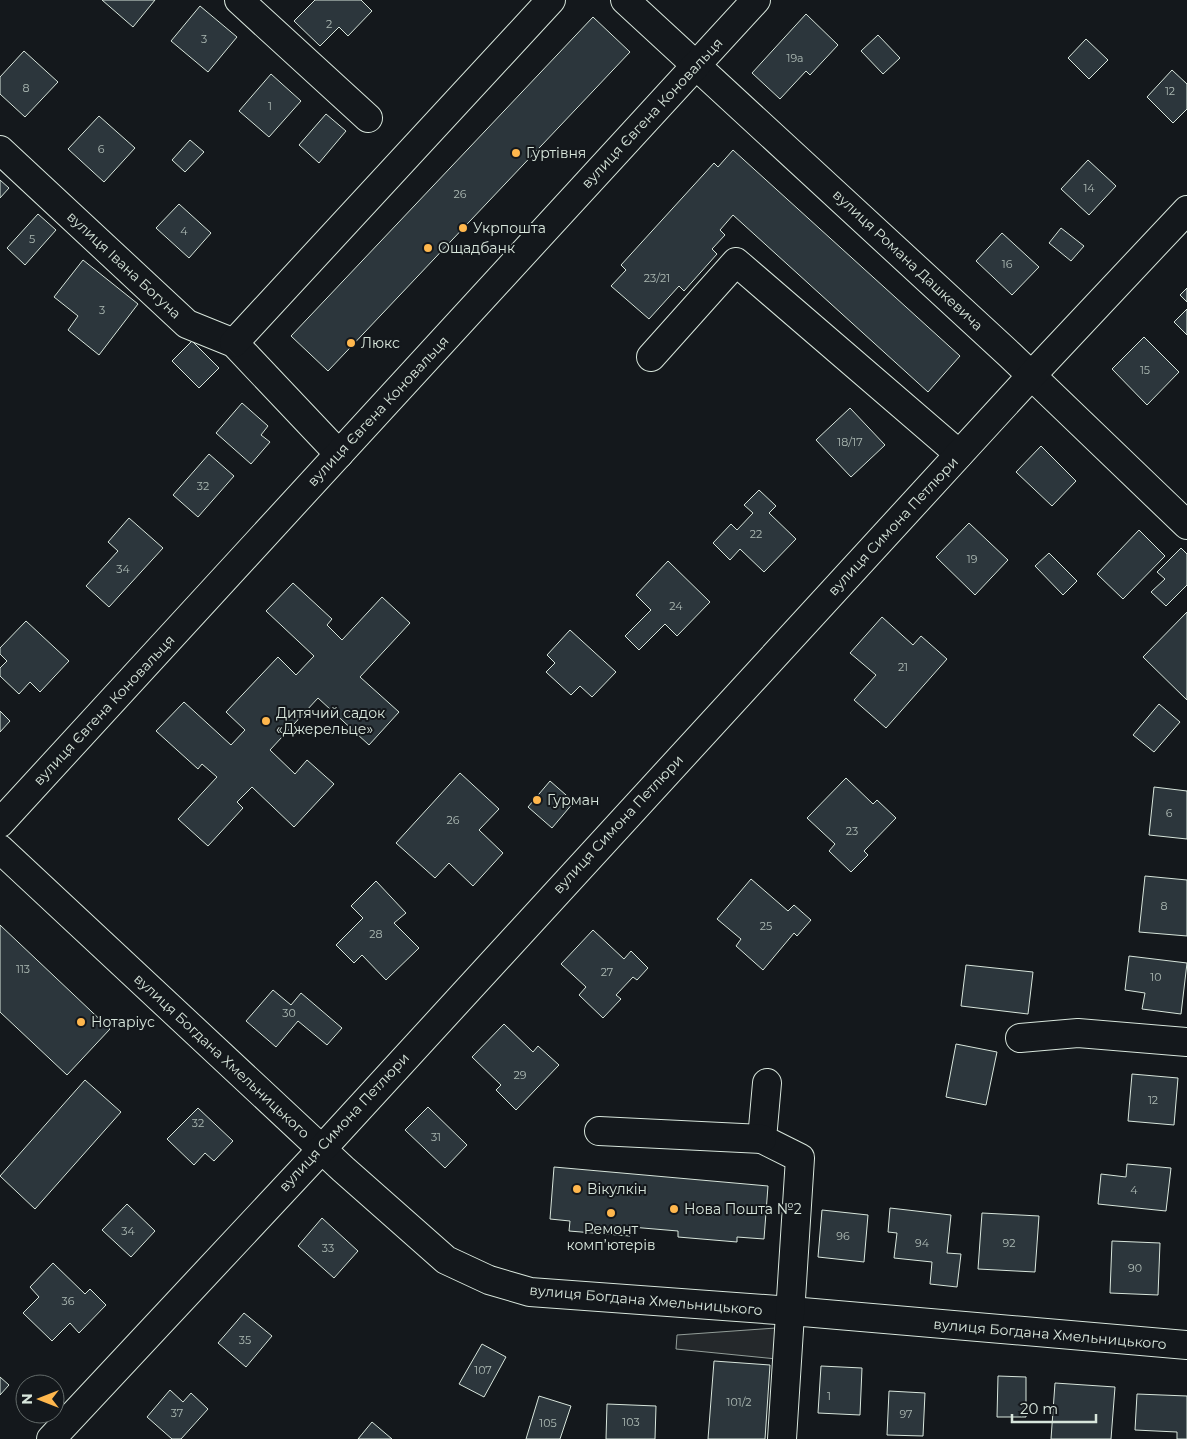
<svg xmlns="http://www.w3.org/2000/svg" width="1187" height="1439" font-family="Montserrat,sans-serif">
	<rect width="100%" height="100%" fill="#14181c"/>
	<!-- parking -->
	<path fill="#24282b" stroke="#939e99" d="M790,1327L787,1360L676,1349L677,1335Z"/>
	<!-- building -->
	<g fill="#2c363c" stroke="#d8e6dc">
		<path d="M102,0H155L133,27Z"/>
		<path d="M315,0H361L372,11L348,36L339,27L320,46L294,21Z"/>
		<path d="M200,6L237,37L208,72L171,41Z"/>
		<path d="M806,14L838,45L810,75L806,71L780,99L752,73Z"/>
		<path d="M593,17L630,52L328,371L291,336Z"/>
		<path d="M878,35L900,58L883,74L861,51Z"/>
		<path d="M1086,39L1108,60L1089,79L1068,58Z"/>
		<path d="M24,51L58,82L25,117L0,94V77Z"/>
		<path d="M1172,70L1187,84V109L1173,123L1147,97Z"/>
		<path d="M271,74L301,101L269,137L239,111Z"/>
		<path d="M326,114L346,131L319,163L299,145Z"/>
		<path d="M99,116L135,148L104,182L68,149Z"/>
		<path d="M190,140L204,152L185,172L172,160Z"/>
		<path d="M733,150L960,356L928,392L733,215L720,230L725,235L712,249L717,254L684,291L679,286L649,319L611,286L626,270L621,265L714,163L718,167Z"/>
		<path d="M1088,160L1116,186L1089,215L1061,189Z"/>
		<path d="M0,180L9,188L0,198Z"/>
		<path d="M179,204L211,233L189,258L156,228Z"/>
		<path d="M38,214L56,230L25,265L7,248Z"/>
		<path d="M1061,228L1084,246L1071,261L1049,243Z"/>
		<path d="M1002,233L1039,267L1012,295L976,261Z"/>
		<path d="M83,260L138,304L99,355L68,330L78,316L54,297Z"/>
		<path d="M1187,288V302L1180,295Z"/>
		<path d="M1187,309V335L1174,322Z"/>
		<path d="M1144,337L1179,372L1147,405L1112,369Z"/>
		<path d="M192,341L219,368L199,388L172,361Z"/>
		<path d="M242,403L268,426L261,435L270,442L251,464L216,433Z"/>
		<path d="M850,408L885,445L851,477L816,440Z"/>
		<path d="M1041,446L1076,481L1052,506L1016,472Z"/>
		<path d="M209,454L234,476L198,517L173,495Z"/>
		<path d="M759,490L776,506L769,513L796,539L764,572L740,549L730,560L713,543L731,524L737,530L753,513L744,505Z"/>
		<path d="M129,518L163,548L109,607L86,586L118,551L108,542Z"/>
		<path d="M969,523L1008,560L975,595L936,557Z"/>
		<path d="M1139,530L1165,556L1123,599L1097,574Z"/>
		<path d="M1181,548L1187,554V585L1166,606L1151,592L1165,579L1157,572Z"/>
		<path d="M1049,553L1077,581L1063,595L1035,566Z"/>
		<path d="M668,561L710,602L677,636L665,624L639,650L625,636L651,610L636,595Z"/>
		<path d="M293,583L332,619L327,625L342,640L382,597L410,623L360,677L399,712L369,745L318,698L270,750L295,774L307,760L334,784L294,827L252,787L237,802L243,808L208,846L178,819L217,777L202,764L198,769L156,731L184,702L231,745L245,730L226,712L278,657L296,675L314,656L266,611Z"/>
		<path d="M1187,612V700L1143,657Z"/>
		<path d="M882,617L913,645L921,636L947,659L886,728L854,700L876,675L850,653Z"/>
		<path d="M26,621L69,661L40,692L30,682L19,694L0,676V668L7,661L0,654V648Z"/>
		<path d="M570,630L616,672L592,697L580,686L571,695L546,672L555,663L547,655Z"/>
		<path d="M1159,704L1180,722L1154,752L1133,735Z"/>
		<path d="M0,711L10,721L0,732Z"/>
		<path d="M460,773L499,809L479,830L503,853L473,886L449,863L435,878L396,843Z"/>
		<path d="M846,778L873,804L877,800L896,818L864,851L868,855L851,872L829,851L835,844L807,818Z"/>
		<path d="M550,781L574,802L552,828L528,807Z"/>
		<path d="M1154,787L1187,791V839L1149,835Z"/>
		<path d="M1145,876L1187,880V936L1139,932Z"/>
		<path d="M751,879L788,911L794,905L811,920L797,936L794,933L763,970L736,946L741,939L717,919Z"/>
		<path d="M376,881L406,913L394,923L419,948L386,980L362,955L354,963L336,945L363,918L351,906Z"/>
		<path d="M0,925L110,1029L67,1075L0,1012Z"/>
		<path d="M593,930L624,959L631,951L648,968L637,980L633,977L616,995L621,999L603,1018L579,995L586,987L561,964Z"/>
		<path d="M1129,956L1187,963L1181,1014L1142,1009L1145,993L1125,990Z"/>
		<path d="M966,965L1033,972L1028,1014L961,1006Z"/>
		<path d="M273,990L291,1005L301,993L342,1028L327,1045L298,1021L276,1047L246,1021Z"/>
		<path d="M504,1024L533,1052L538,1046L559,1065L516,1110L496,1090L501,1085L472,1057Z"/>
		<path d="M956,1044L997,1052L986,1105L946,1097Z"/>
		<path d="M1132,1074L1178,1078L1174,1125L1128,1121Z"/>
		<path d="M85,1080L121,1112L35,1209L0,1176Z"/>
		<path d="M428,1107L467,1145L445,1168L405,1130Z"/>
		<path d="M198,1108L233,1141L214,1161L205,1153L194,1165L167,1139Z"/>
		<path d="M1127,1164L1171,1168L1166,1211L1098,1204L1101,1174L1126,1177Z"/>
		<path d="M554,1167L768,1186L764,1239L737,1237V1242L678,1237V1231L631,1227L630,1236L569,1231L570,1221L550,1219Z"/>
		<path d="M127,1204L155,1231L131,1257L102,1230Z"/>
		<path d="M890,1208L951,1215L947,1253L961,1254L957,1287L930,1284L932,1262L894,1258L897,1233L888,1232Z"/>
		<path d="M822,1210L868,1215L864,1262L818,1257Z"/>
		<path d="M982,1213L1039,1216L1035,1272L978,1269Z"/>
		<path d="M322,1218L358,1251L334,1278L298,1246Z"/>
		<path d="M1112,1241L1160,1243L1158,1295L1110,1293Z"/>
		<path d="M53,1263L85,1294L90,1289L106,1305L79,1333L70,1323L52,1341L23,1313L39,1297L30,1287Z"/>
		<path d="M244,1313L272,1336L246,1367L218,1343Z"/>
		<path d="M482,1344L506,1357L484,1397L459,1384Z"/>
		<path d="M714,1361L770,1365L765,1439H708Z"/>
		<path d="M821,1366L862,1368L860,1415L818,1413Z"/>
		<path d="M998,1376L1026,1377V1417H997Z"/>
		<path d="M0,1377L9,1385L0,1395Z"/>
		<path d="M1055,1383L1115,1387L1111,1439H1051Z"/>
		<path d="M170,1390L183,1402L191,1393L208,1409L181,1439H172L147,1417Z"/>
		<path d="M889,1391L925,1393L923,1436L887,1435Z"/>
		<path d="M1137,1394L1187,1396V1439H1177V1432L1135,1430Z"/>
		<path d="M539,1396L571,1406L560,1439H526Z"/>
		<path d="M607,1404L656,1406L655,1439H606Z"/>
		<path d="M372,1422L392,1439H358Z"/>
	</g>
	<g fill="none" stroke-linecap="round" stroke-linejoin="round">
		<defs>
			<g id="minor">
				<path d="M239,0L368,118"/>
				<path d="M625,0L1010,355L1187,525"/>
				<path d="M0,150L187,324L234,343L339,454"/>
				<path d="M234,343L551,0"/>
				<path d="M651,357L736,262L959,454"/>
				<path d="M0,823L756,0"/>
				<path d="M0,849L343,1169L446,1260L489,1280L530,1292L791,1311L1187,1345"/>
				<path d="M1020,1038L1078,1033L1187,1042"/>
				<path d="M767,1083L762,1139L800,1158L782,1439"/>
				<path d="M599,1131L762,1139"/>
				<path d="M51,1439L322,1149L1031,376L1187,210"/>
			</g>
		</defs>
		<!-- minor casing -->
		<use href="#minor" stroke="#d8e6dc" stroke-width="30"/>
		<!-- minor -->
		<use href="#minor" stroke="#14181c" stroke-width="28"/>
	</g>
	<!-- markers -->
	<g fill="#ffb74d" stroke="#14181c" stroke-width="2">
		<circle cx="516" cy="153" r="5"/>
		<circle cx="463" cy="228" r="5"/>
		<circle cx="428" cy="248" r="5"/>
		<circle cx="351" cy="343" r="5"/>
		<circle cx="266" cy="721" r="5"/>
		<circle cx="537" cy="800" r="5"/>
		<circle cx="81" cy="1022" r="5"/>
		<circle cx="577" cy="1189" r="5"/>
		<circle cx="674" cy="1209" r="5"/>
		<circle cx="611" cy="1213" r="5"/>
	</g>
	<g text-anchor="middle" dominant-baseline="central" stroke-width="4" stroke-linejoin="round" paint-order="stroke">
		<!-- number labels -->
		<g font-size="11" fill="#adbab4">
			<text x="329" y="24">2</text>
			<text x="204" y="39">3</text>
			<text x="795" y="58">19а</text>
			<text x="26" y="88">8</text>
			<text x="1170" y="91">12</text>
			<text x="270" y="106">1</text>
			<text x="101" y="149">6</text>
			<text x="1089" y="188">14</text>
			<text x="460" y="194">26</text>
			<text x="184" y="231">4</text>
			<text x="32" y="239">5</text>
			<text x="1007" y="264">16</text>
			<text x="657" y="278">23/21</text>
			<text x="102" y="310">3</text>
			<text x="1145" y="370">15</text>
			<text x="850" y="442">18/17</text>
			<text x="203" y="486">32</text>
			<text x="756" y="534">22</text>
			<text x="972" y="559">19</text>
			<text x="123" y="569">34</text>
			<text x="676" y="606">24</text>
			<text x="903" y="667">21</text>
			<text x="1169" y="813">6</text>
			<text x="453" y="820">26</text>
			<text x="852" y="831">23</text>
			<text x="1164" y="906">8</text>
			<text x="766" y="926">25</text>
			<text x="376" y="934">28</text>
			<text x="23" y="969">113</text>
			<text x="607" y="972">27</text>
			<text x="1156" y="977">10</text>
			<text x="289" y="1013">30</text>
			<text x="520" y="1075">29</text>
			<text x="1153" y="1100">12</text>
			<text x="198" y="1123">32</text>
			<text x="436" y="1137">31</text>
			<text x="1134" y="1190">4</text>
			<text x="128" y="1231">34</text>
			<text x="843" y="1236">96</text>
			<text x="922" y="1243">94</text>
			<text x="1009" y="1243">92</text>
			<text x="328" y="1248">33</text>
			<text x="1135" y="1268">90</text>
			<text x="68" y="1301">36</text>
			<text x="245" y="1340">35</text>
			<text x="483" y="1370">107</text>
			<text x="829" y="1396">1</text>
			<text x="739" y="1402">101/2</text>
			<text x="177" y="1413">37</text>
			<text x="906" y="1414">97</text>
			<text x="631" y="1422">103</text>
			<text x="548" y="1423">105</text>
		</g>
		<!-- street labels -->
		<g font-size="14" fill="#d8e6dc" stroke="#14181c">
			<text transform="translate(652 113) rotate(-47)">вулиця Євгена Коновальця</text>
			<text transform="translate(908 260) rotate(43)">вулиця Романа Дашкевича</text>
			<text transform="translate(124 265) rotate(43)">вулиця Івана Богуна</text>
			<text transform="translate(378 411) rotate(-47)">вулиця Євгена Коновальця</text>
			<text transform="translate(893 526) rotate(-47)">вулиця Симона Петлюри</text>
			<text transform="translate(104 710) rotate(-47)">вулиця Євгена Коновальця</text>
			<text transform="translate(618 824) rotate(-47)">вулиця Симона Петлюри</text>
			<text transform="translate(222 1056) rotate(43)">вулиця Богдана Хмельницького</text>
			<text transform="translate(344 1122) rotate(-47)">вулиця Симона Петлюри</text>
			<text transform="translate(646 1300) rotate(5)">вулиця Богдана Хмельницького</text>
			<text transform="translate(1050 1334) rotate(5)">вулиця Богдана Хмельницького</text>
		</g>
		<!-- poi labels -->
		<g font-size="14" fill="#d8e6dc" stroke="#14181c" text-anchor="start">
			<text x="526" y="153">Гуртівня</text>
			<text x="473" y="228">Укрпошта</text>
			<text x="438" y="248">Ощадбанк</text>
			<text x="361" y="343">Люкс</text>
			<text x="276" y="713">Дитячий садок<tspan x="276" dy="16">«Джерельце»</tspan></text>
			<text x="547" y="800">Гурман</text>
			<text x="91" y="1022">Нотаріус</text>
			<text x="587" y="1189">Вікулкін</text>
			<text x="684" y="1209">Нова Пошта №2</text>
			<text x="611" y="1229" text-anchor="middle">Ремонт<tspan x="611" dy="16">комп’ютерів</tspan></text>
		</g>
	</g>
	<!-- north arrow -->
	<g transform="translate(40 1399) rotate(270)"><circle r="24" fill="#14181c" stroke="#626a69"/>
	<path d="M0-4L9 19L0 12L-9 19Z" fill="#ffb74d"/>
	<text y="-8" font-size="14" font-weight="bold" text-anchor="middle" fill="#d8e6dc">N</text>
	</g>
	<!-- scale -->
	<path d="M1012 1414v8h84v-8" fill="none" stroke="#d8e6dc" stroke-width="2.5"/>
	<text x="1020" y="1414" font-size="15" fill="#d8e6dc" stroke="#14181c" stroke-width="4" paint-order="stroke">20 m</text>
</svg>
